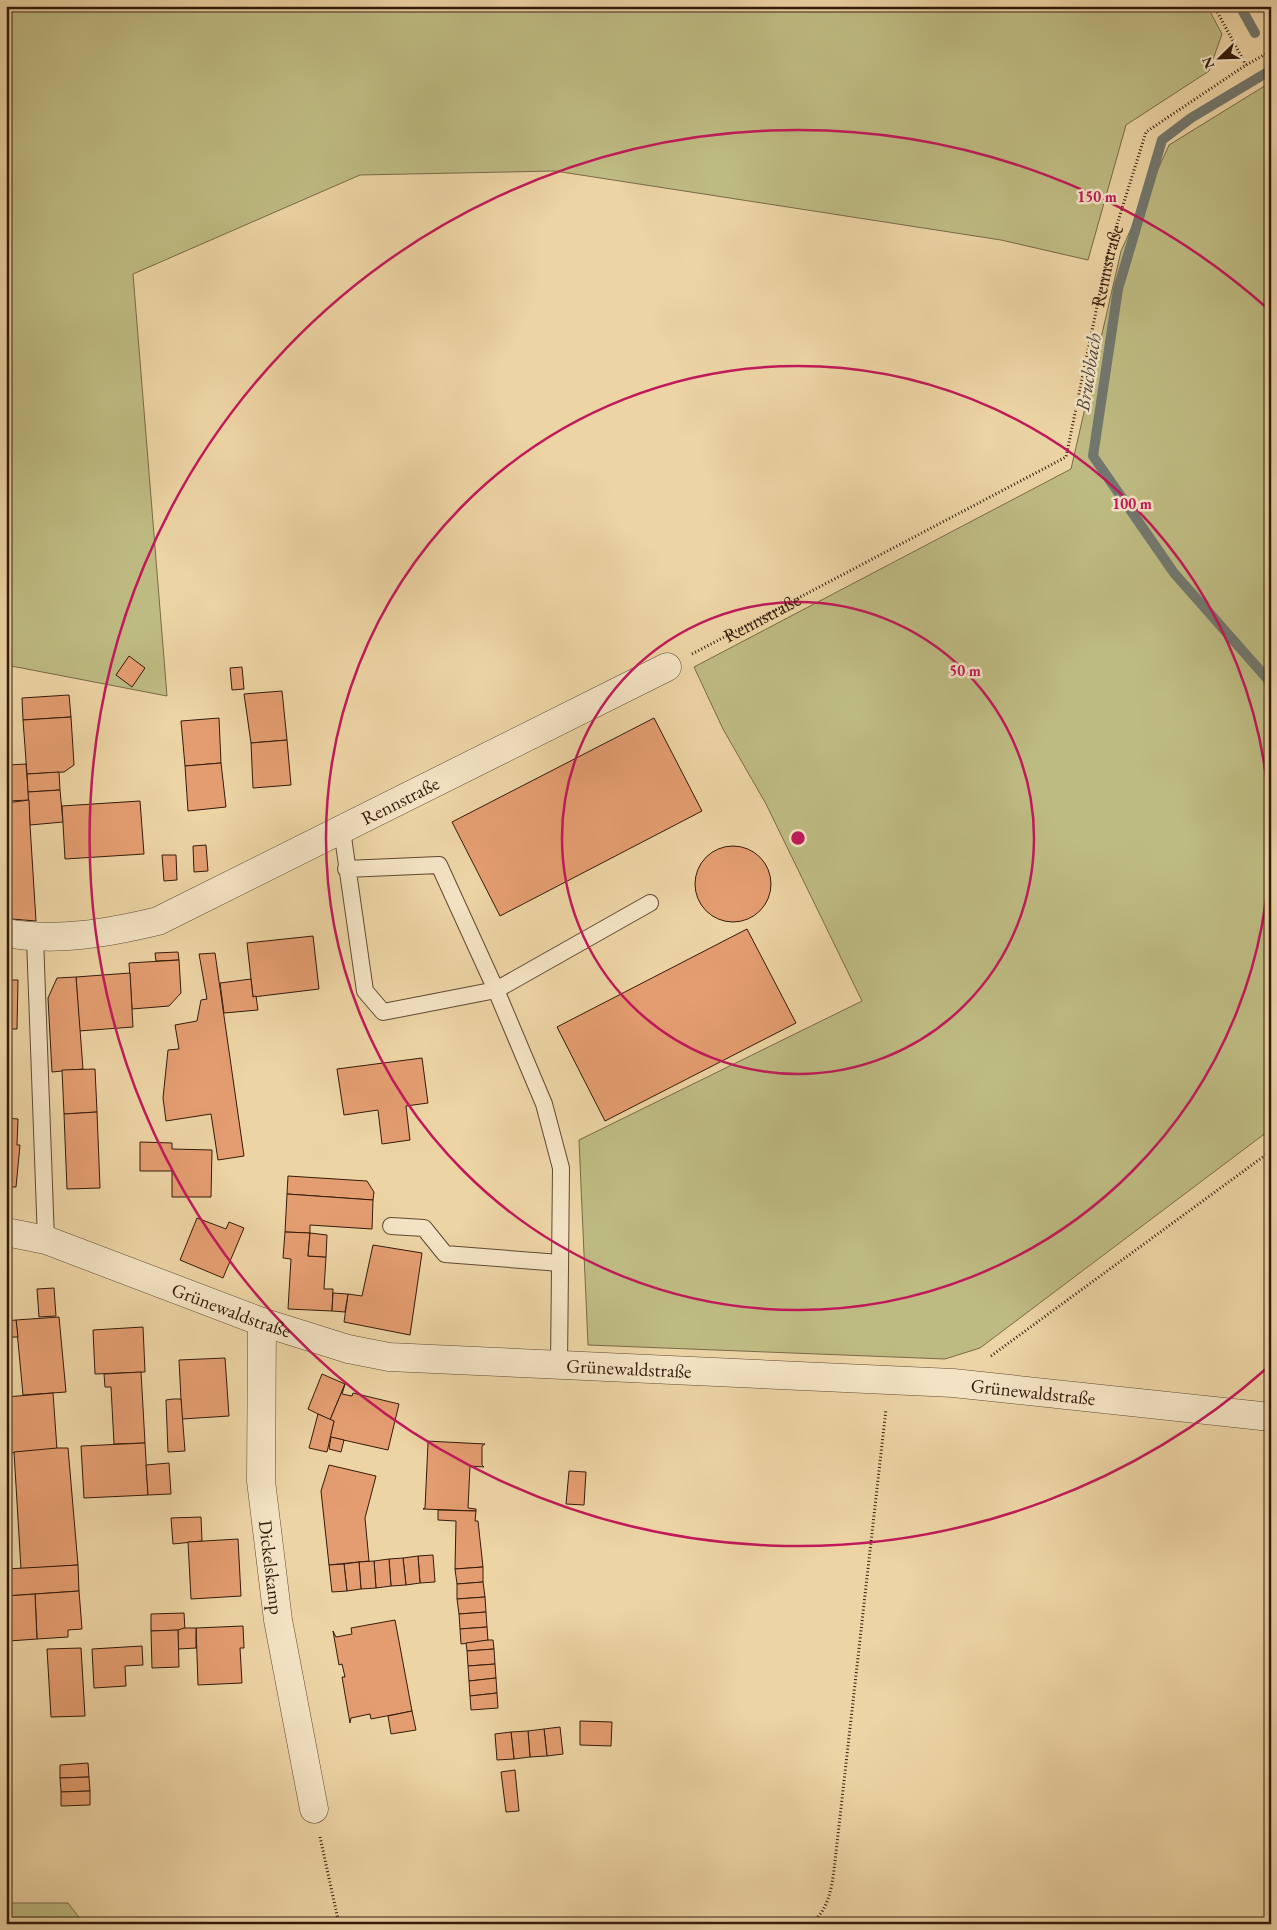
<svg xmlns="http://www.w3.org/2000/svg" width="1277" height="1930" font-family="'EB Garamond',serif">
	<rect width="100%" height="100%" fill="#edd4a4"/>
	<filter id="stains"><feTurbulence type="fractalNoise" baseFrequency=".004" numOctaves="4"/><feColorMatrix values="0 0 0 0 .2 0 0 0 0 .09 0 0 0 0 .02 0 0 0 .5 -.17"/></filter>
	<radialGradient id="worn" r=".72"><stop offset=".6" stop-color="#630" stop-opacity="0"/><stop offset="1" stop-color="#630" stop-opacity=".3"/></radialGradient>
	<!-- green -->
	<g fill="#bebb82" stroke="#786a46">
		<path d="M6,6H1207L1222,34L1209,71L1126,125L1088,260L1001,240L555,171L360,175L133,274L167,696L6,665Z"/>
		<path d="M1271,82V1129L980,1348L945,1359L588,1345L579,1140L862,1001L766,804L723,729L694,667L1071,469L1121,251L1169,145Z"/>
		<path d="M6,1903H68L84,1924H6Z"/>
	</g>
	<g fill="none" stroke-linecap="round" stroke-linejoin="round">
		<!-- stream -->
		<g stroke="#72786f" stroke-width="10">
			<path d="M1240,6L1255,33"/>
			<path d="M1271,70L1191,118L1162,140L1118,289L1093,456L1174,573L1271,683"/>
		</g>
	</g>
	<!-- building -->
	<g fill="#e49d70" stroke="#321a0b">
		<path d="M129,656L145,668L132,687L116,675Z"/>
		<path d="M242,667L244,689L232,690L230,668Z"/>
		<path d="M282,691L287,740L251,743L244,694Z"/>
		<path d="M69,695L71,717L23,720L22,698Z"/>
		<path d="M71,717L74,765L64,772L27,774L23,720Z"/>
		<path d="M219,718L221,763L185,766L181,721Z"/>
		<path d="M654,718L702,811L500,916L452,822Z"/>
		<path d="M287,740L291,785L253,788L251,743Z"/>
		<path d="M221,763L226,807L188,811L185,766Z"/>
		<path d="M26,764L29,800L9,801L8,765Z"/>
		<path d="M6,765H8L9,803H6Z"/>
		<path d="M59,772L60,790L28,792L27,774Z"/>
		<path d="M60,790L63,822L30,825L28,792Z"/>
		<path d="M29,800L30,825L36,921L12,919L8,864H6V803Z"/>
		<path d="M140,801L144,854L65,859L62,806Z"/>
		<path d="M206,845L208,871L194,872L193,846Z"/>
		<circle cx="733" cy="884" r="38"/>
		<path d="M162,855H176L177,880L164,881Z"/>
		<path d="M747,929L796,1023L605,1121L557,1027Z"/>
		<path d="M313,936L319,989L253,997L247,943Z"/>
		<path d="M178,952L179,960L156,961L155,953Z"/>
		<path d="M215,953L244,1156L218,1160L211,1114L166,1121L163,1098L168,1050L179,1049L175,1025L197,1021L201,1000L207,999L199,954Z"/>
		<path d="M179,960L181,993L169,1006L132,1009L129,963Z"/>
		<path d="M6,969L7,980H18L17,1029H6Z"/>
		<path d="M130,973L133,1027L79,1031L76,977Z"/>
		<path d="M76,977L83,1069L52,1072L48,998L57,978Z"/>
		<path d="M251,979L253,997L256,996L258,1010L224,1013L220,983Z"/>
		<path d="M422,1058L428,1103L406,1106L410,1140L382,1144L378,1110L344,1115L337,1069Z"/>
		<path d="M95,1069L97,1112L64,1114L62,1070Z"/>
		<path d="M97,1112L100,1188L67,1189L64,1114Z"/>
		<path d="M6,1118L18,1119L17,1145H20L16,1187H6Z"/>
		<path d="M140,1142L172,1143V1149L212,1150L211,1197H172V1171H140Z"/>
		<path d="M288,1176L367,1181L374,1192L373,1200L287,1194Z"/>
		<path d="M287,1194L373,1200L372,1229L310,1225V1233L285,1232Z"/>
		<path d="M197,1218L226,1229L229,1222L244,1228L223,1278L180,1260Z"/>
		<path d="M285,1232L310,1233L308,1256L326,1257L324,1289H333L332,1311L288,1309L291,1259L283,1258Z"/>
		<path d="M310,1233L327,1235L326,1257L308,1256Z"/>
		<path d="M373,1245L422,1253L410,1335L344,1322L348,1294L362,1296Z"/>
		<path d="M54,1288L56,1316L39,1317L37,1289Z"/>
		<path d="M333,1293L348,1294L345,1312L332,1311Z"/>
		<path d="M59,1317L66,1392L23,1395L16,1320Z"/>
		<path d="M16,1320L18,1337H13L6,1346V1321Z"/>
		<path d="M143,1327L145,1372L95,1374L93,1330Z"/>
		<path d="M225,1358L229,1416L182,1419L179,1360Z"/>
		<path d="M141,1372L145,1443L114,1444L111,1387H105L104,1374Z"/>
		<path d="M322,1374L345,1384L330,1420L308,1409Z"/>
		<path d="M345,1384L342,1394L352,1396L353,1393L399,1404L388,1450L330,1437L334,1421L330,1420Z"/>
		<path d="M53,1393L57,1450L6,1453V1397Z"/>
		<path d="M173,1399H181L185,1451L168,1452L166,1400Z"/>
		<path d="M318,1414L334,1421L327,1452L309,1448Z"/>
		<path d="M331,1437L344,1440L341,1452L329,1449Z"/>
		<path d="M426,1441L485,1444L482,1446V1465L484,1467L470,1466L468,1508L476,1509V1511L423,1509L425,1508L428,1443Z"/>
		<path d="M145,1443L148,1495L84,1498L81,1446Z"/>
		<path d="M57,1448H68L78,1565L21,1569L14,1452Z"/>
		<path d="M169,1463L171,1494L148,1495L146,1465Z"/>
		<path d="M329,1465L376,1476L365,1518L369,1561L329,1565L321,1491Z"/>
		<path d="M569,1471L586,1472L584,1505L566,1504Z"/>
		<path d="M438,1510L476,1511L475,1521H478L483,1567L455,1569L456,1521L438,1520Z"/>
		<path d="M201,1517L202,1541L173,1544L171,1518Z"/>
		<path d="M238,1539L241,1596L191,1599L188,1542Z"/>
		<path d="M433,1555L435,1582L420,1583L418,1556Z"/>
		<path d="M418,1556L420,1583L406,1585L403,1558Z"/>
		<path d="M403,1558L406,1585L391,1586L389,1559Z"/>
		<path d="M389,1559L391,1586L376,1588L374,1561Z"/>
		<path d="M374,1561L376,1588L361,1589L359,1562Z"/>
		<path d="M359,1562L361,1589L347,1591L344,1564Z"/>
		<path d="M344,1564L347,1591L332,1592L329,1565Z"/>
		<path d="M78,1565L79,1591L6,1596V1569Z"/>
		<path d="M483,1567V1582L457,1584L455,1569Z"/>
		<path d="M483,1582L485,1597L457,1599V1584Z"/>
		<path d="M79,1591L82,1629L68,1630V1637L37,1639L35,1594Z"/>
		<path d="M35,1594L37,1639L9,1641L6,1596Z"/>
		<path d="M485,1597L486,1612L459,1614L457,1599Z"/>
		<path d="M486,1612L487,1627L460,1629L459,1614Z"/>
		<path d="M184,1613L185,1630L151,1631V1614Z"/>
		<path d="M395,1620L412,1711L371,1719L370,1714L351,1718L350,1723L342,1677H345L342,1664L339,1665L333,1631L336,1637L352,1634L351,1628Z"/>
		<path d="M243,1626L244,1648H240L242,1683L198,1685L196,1628Z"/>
		<path d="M487,1627L488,1641L461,1644L460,1629Z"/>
		<path d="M184,1628H196V1648L178,1649V1630Z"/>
		<path d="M178,1630L179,1667L152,1668L151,1631Z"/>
		<path d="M488,1640H493L494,1649L467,1651L466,1643Z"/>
		<path d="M142,1646L143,1665L125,1666L126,1686L94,1688L92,1649Z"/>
		<path d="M81,1648L85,1716L51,1717L47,1649Z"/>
		<path d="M494,1649L495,1664L468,1666L467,1651Z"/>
		<path d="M495,1664L496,1678L469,1681L468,1666Z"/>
		<path d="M496,1678L497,1693L470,1696L469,1681Z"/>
		<path d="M497,1693L498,1708L471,1710L470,1696Z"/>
		<path d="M412,1711L416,1730L391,1734L388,1716Z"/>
		<path d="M580,1721L612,1722L611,1746L580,1745Z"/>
		<path d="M560,1727L563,1754L547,1756L544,1729Z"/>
		<path d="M544,1729L547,1756L530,1757L528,1731Z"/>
		<path d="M528,1731L530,1757L514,1759L511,1732Z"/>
		<path d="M511,1732L514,1759L497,1760L495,1734Z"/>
		<path d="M88,1763L89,1777L60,1778V1765Z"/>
		<path d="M515,1770L519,1811L506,1812L501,1772Z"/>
		<path d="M89,1777L90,1791L61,1792L60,1778Z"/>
		<path d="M90,1791V1805L61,1806V1792Z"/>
	</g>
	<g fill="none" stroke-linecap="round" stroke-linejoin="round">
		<defs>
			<g id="service">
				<path d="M342,830L365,991L383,1012L496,990L439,865L346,869"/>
				<path d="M35,938L46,1240"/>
				<path d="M391,1226L424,1228L445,1254L560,1263"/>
				<path d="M559,1366L561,1168L544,1104L496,990L650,903"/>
			</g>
			<g id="minor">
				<path id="s2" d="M6,933C57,942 108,933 158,921L667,667"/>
				<path id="s3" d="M262,1322L261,1481L278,1620L314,1809"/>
			</g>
			<g id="tertiary">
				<path id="s4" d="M6,1232L46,1240L262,1322L348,1349L389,1357L953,1383L1271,1417"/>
			</g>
		</defs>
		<!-- service casing -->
		<use href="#service" stroke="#614831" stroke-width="18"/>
		<!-- minor casing -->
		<use href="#minor" stroke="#614831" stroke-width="29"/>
		<!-- tertiary casing -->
		<use href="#tertiary" stroke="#614831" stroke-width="29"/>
		<!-- path -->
		<g stroke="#321a0b" stroke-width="3" stroke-dasharray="1 2.5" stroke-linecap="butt">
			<path d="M1214,6L1246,65"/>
			<path id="s1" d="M692,654L1066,457L1108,253L1146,132L1246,65L1271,51"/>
			<path d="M991,1356L1271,1151"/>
			<path d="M320,1837L339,1924"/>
			<path d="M339,1923L367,1924"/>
			<path d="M810,1924C828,1911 831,1891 834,1870L886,1409"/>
		</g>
		<!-- service -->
		<use href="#service" stroke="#f3e3c4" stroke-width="16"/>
		<!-- minor -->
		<use href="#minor" stroke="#f3e3c4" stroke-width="28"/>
		<!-- tertiary -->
		<use href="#tertiary" stroke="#f3e3c4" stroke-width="28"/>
	</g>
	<!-- distance rings -->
	<g fill="none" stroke="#c2185b" stroke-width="2.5">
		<circle cx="798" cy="838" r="236"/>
		<circle cx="798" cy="838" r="472"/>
		<path d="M1267 1368A708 708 0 1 1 1267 308"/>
	</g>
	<g text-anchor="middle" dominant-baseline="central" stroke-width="5" stroke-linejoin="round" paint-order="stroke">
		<!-- street labels -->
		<g font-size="19" fill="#321a0b" stroke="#f3e3c4">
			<text stroke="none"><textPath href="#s1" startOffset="618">Rennstraße</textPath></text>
			<text stroke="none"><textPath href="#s1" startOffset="79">Rennstraße</textPath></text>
			<text stroke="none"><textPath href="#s2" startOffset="424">Rennstraße</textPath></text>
			<text stroke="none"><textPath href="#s4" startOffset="239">Grünewaldstraße</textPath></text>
			<text stroke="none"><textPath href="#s4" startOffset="644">Grünewaldstraße</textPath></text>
			<text stroke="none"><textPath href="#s4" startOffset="1049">Grünewaldstraße</textPath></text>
			<text stroke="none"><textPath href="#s3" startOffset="246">Dickelskamp</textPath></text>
		</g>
		<!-- water labels -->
		<g font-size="20" font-style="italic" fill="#52493d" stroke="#f3e3c4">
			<text transform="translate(1088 372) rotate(-81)">Bruchbach</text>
		</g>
	</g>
	<circle cx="798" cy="838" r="8" fill="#c2185b" stroke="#f3e3c4" stroke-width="2.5"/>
	<g font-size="15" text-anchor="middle" font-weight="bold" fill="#c2185b" stroke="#f3e3c4" stroke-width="5" stroke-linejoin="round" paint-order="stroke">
		<text x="1097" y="202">150 m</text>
		<text x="1132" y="509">100 m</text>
		<text x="965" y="676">50 m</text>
	</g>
	<!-- margin -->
	<rect width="1277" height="1930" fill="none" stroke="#edd4a4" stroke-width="25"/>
	<rect x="8" y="8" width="1262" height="1915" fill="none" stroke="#321a0b" stroke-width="2.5"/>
	<rect x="12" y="12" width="1252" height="1905" fill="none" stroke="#321a0b"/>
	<!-- north arrow -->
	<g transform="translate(1220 58) rotate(247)" stroke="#f3e3c4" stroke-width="4" paint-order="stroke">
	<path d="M0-4L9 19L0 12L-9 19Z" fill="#321a0b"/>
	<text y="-8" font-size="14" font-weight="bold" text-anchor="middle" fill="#321a0b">N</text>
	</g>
	<rect width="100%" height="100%" filter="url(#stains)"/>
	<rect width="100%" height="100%" fill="url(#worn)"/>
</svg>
